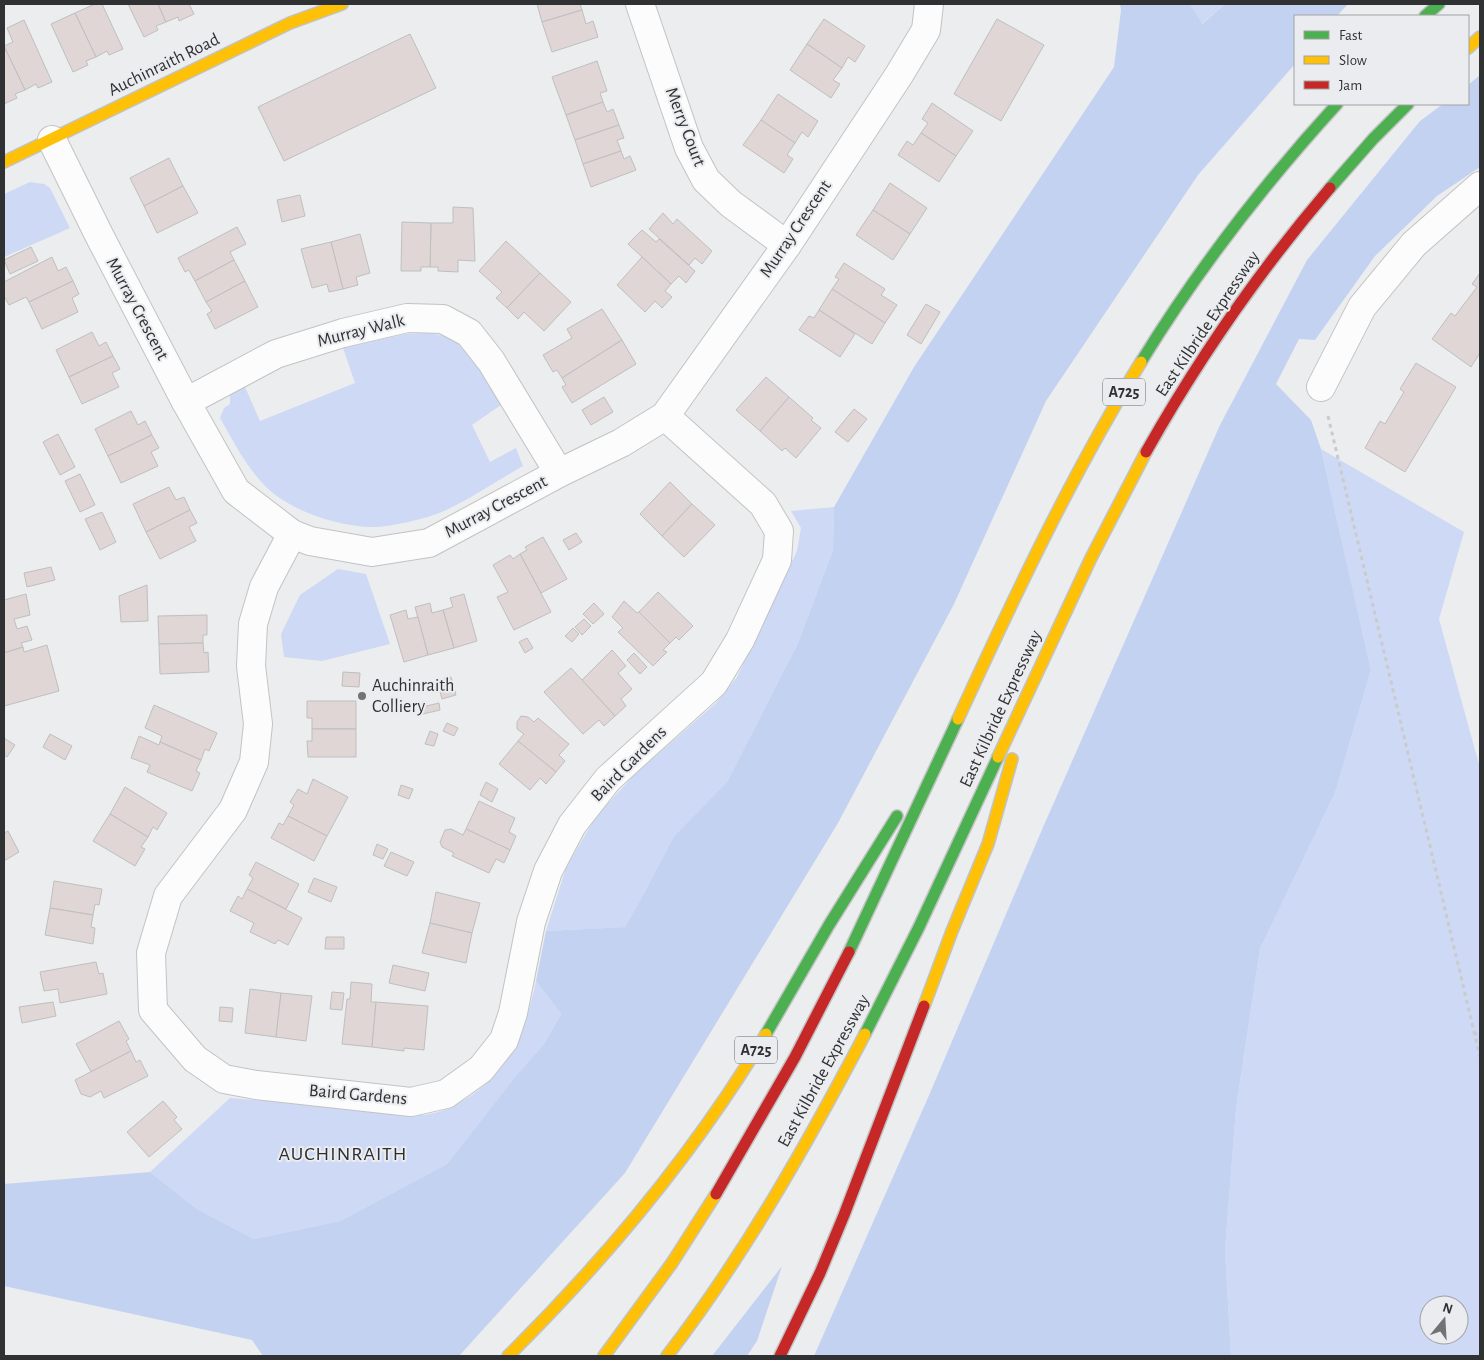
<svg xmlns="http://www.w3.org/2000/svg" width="1484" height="1360" font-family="'Alegreya Sans',sans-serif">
	<rect width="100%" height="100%" fill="#ecedee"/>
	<!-- green -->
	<g fill="#cdd9f5" fill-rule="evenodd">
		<path d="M1190,4H1225L1201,24Z"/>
		<path d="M30,182L44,184L50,188L70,228L4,257V194Z"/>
		<path d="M429,333C440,335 454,337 463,345C477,357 491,388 501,405L472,425L490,462L516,448L523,466C498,480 471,499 444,511C426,519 391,527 371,527C336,526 291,511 266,487C246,467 234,442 220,418L224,408L230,404V393L245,387L260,421L355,383L343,348L405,334Z"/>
		<path d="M1321,449L1464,532L1439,619L1480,768L1479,1356H1231L1225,1250L1236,1109L1260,949L1335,793L1371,670ZM1429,1305H1459V1335H1429Z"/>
		<path d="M834,507L833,550L798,643L727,782L674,836L643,895L625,927L546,931L566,868L595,818L632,777L716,703L737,677L797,551L801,528L791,511Z"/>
		<path d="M338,569L366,574L390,644L322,661L284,657L281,634L300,595Z"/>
		<path d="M536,981L561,1014L544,1044L514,1078L447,1164L340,1221L254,1239L197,1209L150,1172L230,1098L425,1115C434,1113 444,1111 451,1107C506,1080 524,1038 536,981Z"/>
	</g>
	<!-- forest -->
	<g fill="#c4d2f2">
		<path d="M1120,4H1190L1202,24L1225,4H1348L1337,16H1295V64L1198,175L1046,401L954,604L838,823L625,1173L459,1356H263L252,1340L4,1286V1184L150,1172L197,1209L254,1239L340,1221L447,1164L514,1078L544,1044L561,1014L536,981L546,931L625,927L643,895L674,836L727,782L798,643L833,550L834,507L914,367L1114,67L1121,10Z"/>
		<path d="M1480,75V167L1437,196L1375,256L1315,340L1299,339L1276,384L1311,420L1321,449L1371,670L1335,793L1260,949L1236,1109L1225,1250L1231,1356H814L930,1093L1044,825L1220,425L1307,260L1420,121L1443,104H1468V85Z"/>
		<path d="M782,1266L757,1341L747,1356H712Z"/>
	</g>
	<!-- building -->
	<g fill="#dfd6d5" stroke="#bfbfc0">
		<path d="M95,4H102L123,49L109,55L107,51L96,57L75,13Z"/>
		<path d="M128,4H158L166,22L156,26L158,30L144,37Z"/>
		<path d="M158,4H189L194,14L179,21L178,17L166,22Z"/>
		<path d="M537,4H580L582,10L542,22Z"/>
		<path d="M582,10L586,24L593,21L598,37L552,52L542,22Z"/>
		<path d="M75,13L96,57L86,61L88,65L73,72L51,24Z"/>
		<path d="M824,19L865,46L855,62L848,57L842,68L807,44Z"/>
		<path d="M997,19L1044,45L1001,121L954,94Z"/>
		<path d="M24,20L52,82L38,88L36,84L25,90L4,46L13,42L7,28Z"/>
		<path d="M410,34L436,88L284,161L258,107Z"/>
		<path d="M807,44L842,68L833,80L840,84L831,98L790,70Z"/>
		<path d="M4,46L25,90L15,94L17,98L4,104Z"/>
		<path d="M597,61L607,91L600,93L603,102L566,115L552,77Z"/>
		<path d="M778,94L818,121L808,137L802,132L795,143L761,120Z"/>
		<path d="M603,102L607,112L613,109L619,125L575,140L566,115Z"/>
		<path d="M932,103L973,131L956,156L921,133L928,123L922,119Z"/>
		<path d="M761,120L795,143L787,155L793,159L784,173L743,145Z"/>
		<path d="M619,125L624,138L617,140L621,151L583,164L575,140Z"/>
		<path d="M921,133L956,156L939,182L898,155L907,141L913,145Z"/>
		<path d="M621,151L624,159L630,156L636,170L591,187L583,164Z"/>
		<path d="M169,158L183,186L144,206L130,178Z"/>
		<path d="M890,183L927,208L910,234L873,210Z"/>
		<path d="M183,186L198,213L157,233L144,206Z"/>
		<path d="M300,195L305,216L282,222L277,200Z"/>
		<path d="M453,207L473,208L475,261L458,260V272L438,271V267H430L431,223H453Z"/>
		<path d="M873,210L910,234L893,260L856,235Z"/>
		<path d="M663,213L673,224L677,219L712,251L702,264L695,258L689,265L649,229Z"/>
		<path d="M402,222L431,223L430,267H421V271H401Z"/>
		<path d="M237,227L246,244L230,252L234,260L195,281L189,270L185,272L178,258Z"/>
		<path d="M642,230L656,242L659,239L695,271L686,283L679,276L671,284L628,244Z"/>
		<path d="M360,234L370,273L356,277L358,285L343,289L331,242Z"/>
		<path d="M506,241L540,273L507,308L496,298L502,292L479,271Z"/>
		<path d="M331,242L343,289L329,292L327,284L312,288L301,249Z"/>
		<path d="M31,247L38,261L10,274L4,260Z"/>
		<path d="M52,257L58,271L66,267L73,281L29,302L26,297L9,305L4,296V282Z"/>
		<path d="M642,257L671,284L665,291L672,297L662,308L655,301L645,312L617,285Z"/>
		<path d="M234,260L245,281L206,302L195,281Z"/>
		<path d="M844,263L885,289L881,295L897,305L885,323L832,289L839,279L835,277Z"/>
		<path d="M540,273L571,302L544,331L524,312L518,319L507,308Z"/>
		<path d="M1480,273V353L1471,367L1432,339L1451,313L1455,316L1477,287L1472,284Z"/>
		<path d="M73,281L79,294L72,298L78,312L42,329L29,302Z"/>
		<path d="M245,281L258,307L215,329L207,314L212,311L206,302Z"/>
		<path d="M832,289L885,323L872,344L819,310Z"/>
		<path d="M926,304L940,312L921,344L907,335Z"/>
		<path d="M602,309L622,340L562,378L557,370L553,372L543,355L572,338L567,329Z"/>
		<path d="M819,310L855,334L840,357L799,330L809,316L814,318Z"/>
		<path d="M92,332L99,346L106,342L113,356L69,377L56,350Z"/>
		<path d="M622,340L636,364L572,403L562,387L566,385L562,378Z"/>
		<path d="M113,356L120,369L112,373L119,387L82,404L69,377Z"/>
		<path d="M1416,363L1456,387L1405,472L1365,448L1380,421L1385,424L1404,392L1400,389Z"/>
		<path d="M766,377L789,397L760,431L736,410Z"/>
		<path d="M604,397L613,412L591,425L582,410Z"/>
		<path d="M789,397L813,418L811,420L821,428L796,458L785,448L782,451L760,431Z"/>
		<path d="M854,409L867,419L848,442L835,432Z"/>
		<path d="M131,411L138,425L145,421L152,435L108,456L95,429Z"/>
		<path d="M58,434L75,467L60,475L43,442Z"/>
		<path d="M152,435L159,448L151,452L158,466L121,483L108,456Z"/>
		<path d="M80,474L95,505L80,512L65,481Z"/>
		<path d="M670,482L692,504L662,536L640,514Z"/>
		<path d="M169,487L176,500L184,497L190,510L146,532L133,504Z"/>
		<path d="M692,504L715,525L684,557L662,536Z"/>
		<path d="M190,510L197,523L189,527L196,541L160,559L146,532Z"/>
		<path d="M102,512L116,542L100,550L85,519Z"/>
		<path d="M576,533L582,542L569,550L563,540Z"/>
		<path d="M543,537L567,579L541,593L520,554L527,550L525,547Z"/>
		<path d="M520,554L551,612L514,630L497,597L508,592L493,565L510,555L513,559Z"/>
		<path d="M51,567L55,580L27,587L24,573Z"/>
		<path d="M147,585L148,621L121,622L119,596Z"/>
		<path d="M658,592L693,626L679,640L676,637L670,643L639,612Z"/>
		<path d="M26,594L30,615L14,619L17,629L27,626L32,640L21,643L23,647L4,653V600Z"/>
		<path d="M464,594L477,641L454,648L443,610L453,607L450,598Z"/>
		<path d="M624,601L637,613L639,612L670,643L663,650L667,652L653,666L618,632L623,628L612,617Z"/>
		<path d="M430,603L432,613L443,610L454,648L428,655L415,607Z"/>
		<path d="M594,603L604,614L593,624L583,614Z"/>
		<path d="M406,610L408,619L418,617L428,655L404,662L390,615Z"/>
		<path d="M207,615V635H203V643L159,644L158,616Z"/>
		<path d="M584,619L591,626L582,635L575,627Z"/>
		<path d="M573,628L579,634L572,642L565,636Z"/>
		<path d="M527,638L533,648L525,653L519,642Z"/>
		<path d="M203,643L204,653L208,652L209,672L160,674L159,644Z"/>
		<path d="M47,645L59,691L4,706V653L23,647L24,652Z"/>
		<path d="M612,650L626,666L618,673L632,689L621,699L626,706L615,716L582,680Z"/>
		<path d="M634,653L647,667L640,674L627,660Z"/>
		<path d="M571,668L615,716L604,726L599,720L583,734L544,692Z"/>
		<path d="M343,672L360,673L359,687L342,686Z"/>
		<path d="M451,677L456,695L442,699L437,681Z"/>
		<path d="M307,701H356V729H312V718H307Z"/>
		<path d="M439,703L440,710L423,714L422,707Z"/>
		<path d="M154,705L217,733L209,751L205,749L201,760L160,742L162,736L145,728Z"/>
		<path d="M521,716L528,717L534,722L538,718L569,744L559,755L565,761L556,772L518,741L524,734L517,729V722Z"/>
		<path d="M447,723L458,728L454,736L443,731Z"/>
		<path d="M312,729H356V757H308L307,741H312Z"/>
		<path d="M430,731L438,734L434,746L425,744Z"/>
		<path d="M50,734L72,746L65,760L43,747Z"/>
		<path d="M139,736L159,745L160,742L201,760L196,771L200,773L192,791L147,772L150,765L131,758Z"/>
		<path d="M4,738L15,745L7,757L4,755Z"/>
		<path d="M518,741L556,772L546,784L540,778L530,790L499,764Z"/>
		<path d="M313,779L348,797L327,836L288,816L294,805L290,802L298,789L307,794Z"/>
		<path d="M486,782L498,789L492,802L480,795Z"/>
		<path d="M401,785L413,789L409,799L398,795Z"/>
		<path d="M125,787L167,813L157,830L153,827L148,837L110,814Z"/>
		<path d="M479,801L515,818L509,832L516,836L510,850L466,829Z"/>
		<path d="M110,814L148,837L141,847L145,849L135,866L93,841Z"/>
		<path d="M288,816L327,836L314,861L271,838L279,823L283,825Z"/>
		<path d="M451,829L463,835L466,829L510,850L504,863L496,859L489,873L452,856L454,853L442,847L440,842L445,830Z"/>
		<path d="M8,831L19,852L4,861V833Z"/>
		<path d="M377,844L388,849L383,859L373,855Z"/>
		<path d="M391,852L414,862L407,876L384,866Z"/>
		<path d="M256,862L299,884L286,909L247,889L253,878L249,875Z"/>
		<path d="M314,878L337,887L331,902L308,892Z"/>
		<path d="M54,881L102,889L99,905L95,904L93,915L50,908Z"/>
		<path d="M247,889L302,918L288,945L278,940L275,944L250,932L254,923L230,911L238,896L242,899Z"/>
		<path d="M436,892L480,903L472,933L430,923Z"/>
		<path d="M50,908L93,915L91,927L95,928L93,944L45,935Z"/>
		<path d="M430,923L472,933L466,963L422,953Z"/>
		<path d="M326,937H344V949H325Z"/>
		<path d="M96,962L99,974L103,973L107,994L60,1003L58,989L44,991L40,972Z"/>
		<path d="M393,965L429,973L425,991L389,983Z"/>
		<path d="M351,982L372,984L371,1002H376L372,1047L342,1044L347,999H350Z"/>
		<path d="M250,989L281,993L276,1037L245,1033Z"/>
		<path d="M332,992L344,993L342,1010L330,1009Z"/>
		<path d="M281,993L312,996L306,1041L276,1037Z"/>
		<path d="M53,1002L56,1016L22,1023L19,1007Z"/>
		<path d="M376,1002L428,1006L424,1050L404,1048V1051L372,1047Z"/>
		<path d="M220,1007L233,1008L232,1022L219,1021Z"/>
		<path d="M119,1021L129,1039L126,1041L131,1051L91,1072L76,1044Z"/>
		<path d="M131,1051L136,1062L140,1060L148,1076L104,1098L101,1091L90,1097L81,1094L75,1080Z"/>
		<path d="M163,1101L177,1117L174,1120L182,1129L149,1157L127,1132Z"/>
	</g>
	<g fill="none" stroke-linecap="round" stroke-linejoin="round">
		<defs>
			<g id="street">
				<path d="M640,4L689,148L706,180L731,204L787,245"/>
				<path d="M52,140L100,237L186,402L236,491L292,534L310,541L372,552L429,543L559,473L621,443L665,416L787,245L899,75L926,30L929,4"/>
				<path d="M1321,387L1362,307L1414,244L1480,186"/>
				<path d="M186,402L276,354L343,333L407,318L443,319L469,333L491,361L559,473"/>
				<path d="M292,534L264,587L253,624L251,666L258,724L254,762L233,810L168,896L151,953L153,1010L195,1059L224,1079L256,1085L411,1102L446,1094L481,1069L504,1040L513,1013L531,922L548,871L572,825L608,779L714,683L740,640L777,560L779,531L763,504L665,416"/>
			</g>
			<g id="fast">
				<path d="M1425,16L1439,4"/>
				<path d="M1330,188L1373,139L1408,104"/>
				<path d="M1141,362C1198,269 1264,184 1337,104"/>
				<path d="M849,952L958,719"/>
				<path d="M766,1034L829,925L897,816"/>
				<path d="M865,1034L919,927L998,757"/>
			</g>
			<g id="slow">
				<path d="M1468,48L1480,37"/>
				<path d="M4,162L290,23L342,4"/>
				<path d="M958,719C1014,597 1071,476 1141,362"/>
				<path d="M998,757L1091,558L1146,452"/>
				<path d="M924,1006L952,931L988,844L1012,759"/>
				<path d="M508,1356C606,1259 695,1152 766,1034"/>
				<path d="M604,1356L672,1263L716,1194"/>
				<path d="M667,1356C744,1256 806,1146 865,1034"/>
			</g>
			<g id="jam">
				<path d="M1146,452C1199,358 1260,270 1330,188"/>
				<path d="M716,1194L795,1057L849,952"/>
				<path d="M780,1356L820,1273L844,1215L924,1006"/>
			</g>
		</defs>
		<!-- street casing -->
		<use href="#street" stroke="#c2c3c4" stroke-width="30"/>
		<!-- fast casing -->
		<use href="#fast" stroke="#c2c3c4" stroke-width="14"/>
		<!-- slow casing -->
		<use href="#slow" stroke="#c2c3c4" stroke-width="14"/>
		<!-- jam casing -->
		<use href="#jam" stroke="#c2c3c4" stroke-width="14"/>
		<!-- path -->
		<g stroke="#cacbcc" stroke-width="3" stroke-dasharray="4 4" stroke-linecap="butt">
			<path d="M1328,416L1480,1057"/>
			<path d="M1474,1032L1480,1038"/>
		</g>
		<!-- street -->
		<use href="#street" stroke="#fcfcfc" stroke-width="28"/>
		<!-- fast -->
		<use href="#fast" stroke="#4caf50" stroke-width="11"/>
		<!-- slow -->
		<use href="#slow" stroke="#ffc107" stroke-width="11"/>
		<!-- jam -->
		<use href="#jam" stroke="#c62828" stroke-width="11"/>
	</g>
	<!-- markers -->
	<circle fill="#727374" stroke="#ebecef" stroke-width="2" cx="362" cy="696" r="5"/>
	<g text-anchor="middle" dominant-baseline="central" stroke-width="4" stroke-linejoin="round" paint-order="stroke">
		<!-- shield labels -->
		<g fill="#ebecef" stroke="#68696b" stroke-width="1">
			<rect x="1103" y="378.5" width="42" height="27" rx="4"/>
			<rect x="735" y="1036.5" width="42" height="27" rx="4"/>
		</g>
		<g font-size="16" font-weight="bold" fill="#303132">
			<text x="1124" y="392">A725</text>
			<text x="756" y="1050">A725</text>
		</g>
		<!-- street labels -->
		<g font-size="18" fill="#303132" stroke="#ebecef">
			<text transform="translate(164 65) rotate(-26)">Auchinraith Road</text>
			<text transform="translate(685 127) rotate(69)">Merry Court</text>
			<text transform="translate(796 229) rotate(-56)">Murray Crescent</text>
			<text transform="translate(137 309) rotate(62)">Murray Crescent</text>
			<text transform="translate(1208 324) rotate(-56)">East Kilbride Expressway</text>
			<text transform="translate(361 331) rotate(-14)">Murray Walk</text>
			<text transform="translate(496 507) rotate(-28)">Murray Crescent</text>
			<text transform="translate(1001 709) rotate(-65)">East Kilbride Expressway</text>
			<text transform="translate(629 764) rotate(-45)">Baird Gardens</text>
			<text transform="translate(824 1071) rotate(-61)">East Kilbride Expressway</text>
			<text transform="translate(358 1095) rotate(5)">Baird Gardens</text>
		</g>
		<!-- poi labels -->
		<g font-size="18" fill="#303132" stroke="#ebecef" text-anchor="start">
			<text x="372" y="686">Auchinraith<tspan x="372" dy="21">Colliery</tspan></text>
		</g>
		<!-- quarter labels -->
		<g font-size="20" letter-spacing="1" fill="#2d2e30" stroke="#ebecef">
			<text x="343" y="1154">AUCHINRAITH</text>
		</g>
	</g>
	<!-- border -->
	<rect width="1484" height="1360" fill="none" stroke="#303132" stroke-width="10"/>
	<!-- legend -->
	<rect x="1294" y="15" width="175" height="90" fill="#ebecef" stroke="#a0a1a3"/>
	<rect x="1304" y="31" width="25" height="8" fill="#4caf50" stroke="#a0a1a3"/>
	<text x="1339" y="40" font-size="15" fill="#303132">Fast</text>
	<rect x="1304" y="56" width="25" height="8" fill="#ffc107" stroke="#a0a1a3"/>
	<text x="1339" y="65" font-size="15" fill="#303132">Slow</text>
	<rect x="1304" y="81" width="25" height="8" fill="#c62828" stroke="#a0a1a3"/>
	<text x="1339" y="90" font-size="15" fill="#303132">Jam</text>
	<!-- north arrow -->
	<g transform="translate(1444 1320) rotate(18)"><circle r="24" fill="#ebecef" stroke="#a0a1a3"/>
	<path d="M0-4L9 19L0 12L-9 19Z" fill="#727374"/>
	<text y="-8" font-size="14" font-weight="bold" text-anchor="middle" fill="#303132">N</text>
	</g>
</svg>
